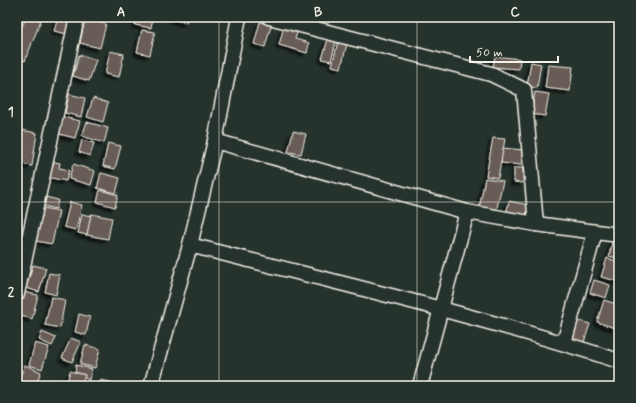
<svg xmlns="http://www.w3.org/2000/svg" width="636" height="403" font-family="Mynerve,sans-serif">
	<defs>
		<filter id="shadow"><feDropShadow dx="-3.5" dy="3.5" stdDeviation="1" flood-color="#0009"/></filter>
	</defs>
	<rect width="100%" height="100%" fill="#26332d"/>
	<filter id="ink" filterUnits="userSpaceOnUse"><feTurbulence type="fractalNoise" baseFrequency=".025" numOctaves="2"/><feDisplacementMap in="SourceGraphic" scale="8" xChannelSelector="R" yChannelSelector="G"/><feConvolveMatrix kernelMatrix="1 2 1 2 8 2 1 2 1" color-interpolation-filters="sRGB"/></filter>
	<g filter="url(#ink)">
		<!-- building -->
		<g fill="#685c56" stroke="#f4f1e8" filter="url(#shadow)">
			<path d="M26,17L41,20L25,61L17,57V39Z"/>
			<path d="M58,17L71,19L67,34L54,31Z"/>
			<path d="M137,17H153L151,28L135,25Z"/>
			<path d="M173,17H188L186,23L173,19Z"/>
			<path d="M303,17H315L314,21L303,19Z"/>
			<path d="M85,19L106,24L100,48L80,43Z"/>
			<path d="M260,22L271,26L265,47L254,44Z"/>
			<path d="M284,26L298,30L295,39L309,43L307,53L279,45Z"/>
			<path d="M142,30L155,32L150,55L137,52Z"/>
			<path d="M328,39L336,41L331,61L322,59Z"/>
			<path d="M338,42L347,44L341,68L332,66Z"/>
			<path d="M110,51L124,54L119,77L105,74Z"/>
			<path d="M79,55L96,60L89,81L73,76Z"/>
			<path d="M495,56L520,59L519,69L493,67Z"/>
			<path d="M531,62L541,64L537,88L527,86Z"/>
			<path d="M548,65L573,67L570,91L545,88Z"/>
			<path d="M535,92L549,94L545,116L531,114Z"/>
			<path d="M69,94L85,98L81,117L65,113Z"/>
			<path d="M93,98L108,103L103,122L87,117Z"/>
			<path d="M63,117L80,121L75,138L59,134Z"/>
			<path d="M87,122L108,128L104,143L82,136Z"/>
			<path d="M21,130L37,133L32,166L17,163Z"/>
			<path d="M293,131L306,134L301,154L288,152Z"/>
			<path d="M493,138L505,139L498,178L486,176Z"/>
			<path d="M82,140L94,143L90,156L79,152Z"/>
			<path d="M108,143L121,146L115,169L103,166Z"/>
			<path d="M503,148L523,150L521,165L501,163Z"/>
			<path d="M50,161L60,163L59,168L69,170L66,181L47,177Z"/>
			<path d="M73,164L95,171L91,185L69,179Z"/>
			<path d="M514,168H523V183L514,182Z"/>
			<path d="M101,173L120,178L116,193L97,188Z"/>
			<path d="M485,178L503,181L496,212L479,209Z"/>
			<path d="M100,190L118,195L115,207L97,202Z"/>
			<path d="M46,197L58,200L56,209L44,206Z"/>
			<path d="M509,201L528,205L526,217L506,214Z"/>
			<path d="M70,202L82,205L76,230L64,227Z"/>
			<path d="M43,208L59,211L52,244L36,241Z"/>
			<path d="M82,214L91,216L87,235L78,233Z"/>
			<path d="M91,214L112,218L108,239L87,235Z"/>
			<path d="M613,238L619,239V259L609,256Z"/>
			<path d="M607,258L619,262V274L617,281L601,277Z"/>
			<path d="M33,265L46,268L39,292L26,288Z"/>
			<path d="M49,273L60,275L56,295L45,292Z"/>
			<path d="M594,280L610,285L606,298L590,293Z"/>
			<path d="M23,292L38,295L32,319L18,315Z"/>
			<path d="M51,297L65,300L60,328L45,325Z"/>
			<path d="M604,300L619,305V316L615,328L597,322Z"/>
			<path d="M79,314L90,317L86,335L75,332Z"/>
			<path d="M576,320L590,324L583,345L569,341Z"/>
			<path d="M42,332L56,338L52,346L39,340Z"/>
			<path d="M71,338L81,342L72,362L62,358Z"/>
			<path d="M35,343L49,347L42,369L29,365Z"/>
			<path d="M85,345L100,349L95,368L80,364Z"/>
			<path d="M25,365L41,372L35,386L18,381Z"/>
			<path d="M76,365L92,369L89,380L84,378L85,375L75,372Z"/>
			<path d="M70,371L85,375L81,386H66Z"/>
			<path d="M100,380L111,382L110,386H98Z"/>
		</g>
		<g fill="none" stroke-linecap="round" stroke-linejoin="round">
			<defs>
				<g id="street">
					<path d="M269,17L491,74L524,90L536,224"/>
					<path d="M215,141L467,212L536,224L619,235"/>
					<path d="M190,245C333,282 478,315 619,361"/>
					<path d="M17,294L77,17"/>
					<path d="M564,343L595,232"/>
					<path d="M151,386L190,245L215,141L239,17"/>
					<path d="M420,386L467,212"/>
				</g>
			</defs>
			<!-- street casing -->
			<use href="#street" stroke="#f4f1e8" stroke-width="17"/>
			<!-- street -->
			<use href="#street" stroke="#26332d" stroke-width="14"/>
		</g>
	</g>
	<!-- grid -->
	<path fill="none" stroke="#f4f1e8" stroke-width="1" stroke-opacity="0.55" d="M219,17V386M417,17V386M17,202H619"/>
	<!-- margin -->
	<rect width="636" height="403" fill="none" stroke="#26332d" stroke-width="44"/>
	<!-- scale -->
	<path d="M470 56v6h88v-6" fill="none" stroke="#f4f1e8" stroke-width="2"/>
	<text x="476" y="56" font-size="12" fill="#f4f1e8" stroke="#26332d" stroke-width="3" paint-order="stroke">50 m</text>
	<rect x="22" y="22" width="592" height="359" fill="none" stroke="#f4f1e8" stroke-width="1.5"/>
	<g font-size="13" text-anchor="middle" font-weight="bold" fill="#f4f1e8">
		<text x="121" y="16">A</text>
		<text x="318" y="16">B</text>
		<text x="515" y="16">C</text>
		<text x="11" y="116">1</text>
		<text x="11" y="296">2</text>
	</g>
</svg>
